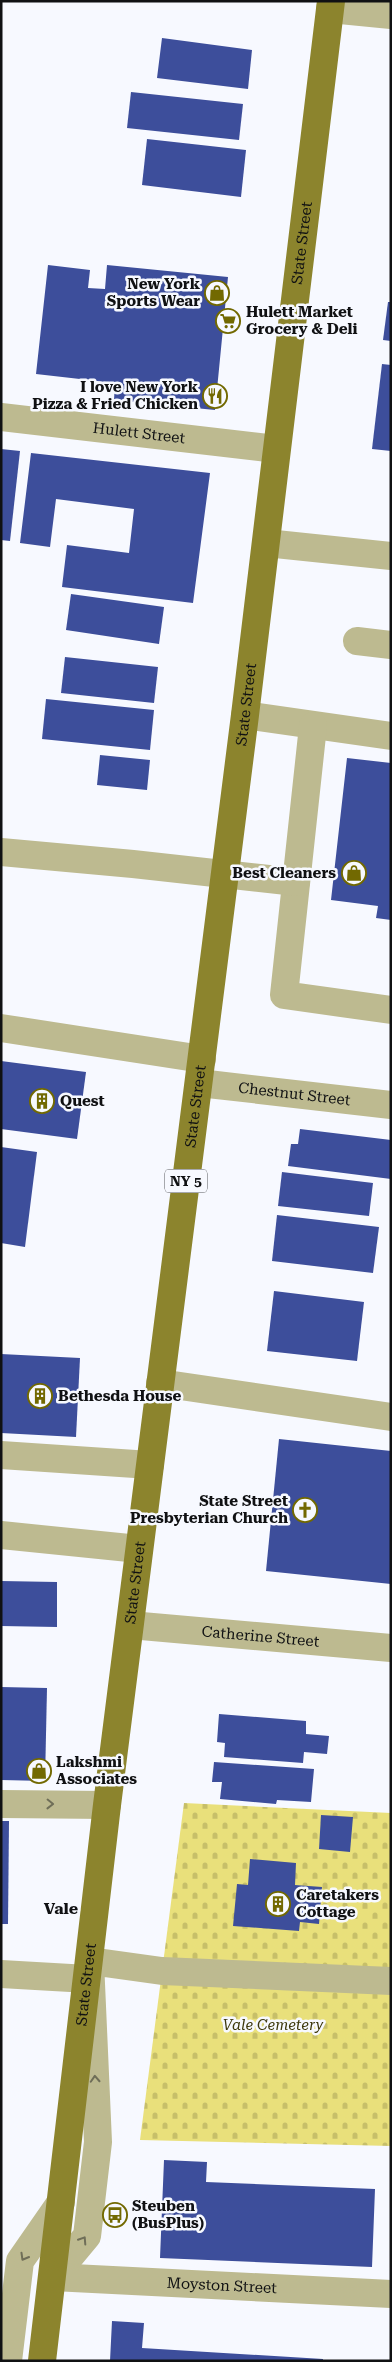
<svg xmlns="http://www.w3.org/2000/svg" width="392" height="2362" font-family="'Roboto Serif',serif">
	<defs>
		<pattern id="cemetery-stones" width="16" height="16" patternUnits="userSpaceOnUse" patternTransform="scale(1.25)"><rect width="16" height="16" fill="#e9e07b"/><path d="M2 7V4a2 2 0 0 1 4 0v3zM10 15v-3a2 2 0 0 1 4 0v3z" fill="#c7bf69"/></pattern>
	</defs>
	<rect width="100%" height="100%" fill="#f7f9ff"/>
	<!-- cemetery -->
	<path fill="url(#cemetery-stones)" d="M184,1803L391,1813V2146L140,2140Z"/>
	<!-- building -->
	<g fill="#3d4e9b">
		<path d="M162,38L252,50L248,89L157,78Z"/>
		<path d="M131,92L243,104L239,140L127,128Z"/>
		<path d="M147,139L246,150L241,197L142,185Z"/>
		<path d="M48,265L90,270L88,288L105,289L107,265L228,277L215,410L114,400L115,383L36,374Z"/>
		<path d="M388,302H391V341L383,340Z"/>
		<path d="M382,364L391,365V451L372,449Z"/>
		<path d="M1,449L20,451L10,541L1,540Z"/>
		<path d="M31,453L210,473L193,603L62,587L67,545L129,553L134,509L56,499L50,547L20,543Z"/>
		<path d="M71,594L164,607L159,644L66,630Z"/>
		<path d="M65,657L158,667L154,703L61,693Z"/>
		<path d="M46,699L154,710L150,750L42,739Z"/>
		<path d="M100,755L150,760L147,790L97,785Z"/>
		<path d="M347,758L391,763V920L376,918L378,906L331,900Z"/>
		<path d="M1,1061L86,1072L77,1139L1,1129Z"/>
		<path d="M300,1129L391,1140V1179L288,1166L291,1144H298Z"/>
		<path d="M1,1147L37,1152L25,1247L1,1243Z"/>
		<path d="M282,1172L373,1183L369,1216L278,1206Z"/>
		<path d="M277,1215L379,1227L373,1273L272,1261Z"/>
		<path d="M274,1291L364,1302L357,1361L267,1351Z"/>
		<path d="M1,1354L80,1358L76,1437L1,1433Z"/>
		<path d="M279,1439L391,1451V1584L266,1571Z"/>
		<path d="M1,1581L57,1582V1627L1,1626Z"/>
		<path d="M1,1687L47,1688L45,1781L1,1780Z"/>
		<path d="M219,1714L306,1721V1734L329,1736L327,1754L304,1752L303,1763L224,1757L225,1743L217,1742Z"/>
		<path d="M214,1762L314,1769L311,1802L277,1800L276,1804L220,1799L222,1782H212Z"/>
		<path d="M321,1815L353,1817L350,1852L319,1849Z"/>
		<path d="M1,1821H9L8,1924H1Z"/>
		<path d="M250,1859L296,1863L295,1885L322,1887L319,1924L300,1922L299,1931L233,1926L237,1884L248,1885Z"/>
		<path d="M164,2160L207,2162L206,2182L375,2189L372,2267L160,2258Z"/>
		<path d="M112,2321L144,2323L142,2348L323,2359V2361H110Z"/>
	</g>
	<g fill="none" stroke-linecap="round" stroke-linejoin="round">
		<!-- minor -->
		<g stroke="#bdba90" stroke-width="28">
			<path d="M330,9L391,15"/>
			<path id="s1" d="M1,417L276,449"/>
			<path d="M266,543L391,556"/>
			<path d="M357,641L391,645"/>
			<path d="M245,715L391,736"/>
			<path d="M313,726L284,995L391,1010"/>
			<path d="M1,852L133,864L296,882"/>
			<path d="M1,1028L202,1059"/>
			<path id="s2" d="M199,1083L391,1105"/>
			<path d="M160,1383L391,1417"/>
			<path d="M1,1455L150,1465"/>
			<path d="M1,1535L139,1549"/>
			<path id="s3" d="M130,1625L391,1648"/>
			<path d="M1,1804L107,1805"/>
			<path d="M1,1974L88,1979"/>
			<path d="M53,2277L87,2236L98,2142L90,1961L162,1971L391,1981"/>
			<path id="s4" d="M53,2277L391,2294"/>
			<path d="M8,2361L20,2261L61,2202"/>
		</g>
		<!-- major -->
		<path stroke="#8c842d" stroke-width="28" id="s5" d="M42,2361L107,1805L245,715L331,1"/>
	</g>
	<!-- one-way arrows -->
	<defs><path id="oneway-chevron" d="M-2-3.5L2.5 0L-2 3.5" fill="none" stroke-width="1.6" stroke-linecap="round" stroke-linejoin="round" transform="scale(1.25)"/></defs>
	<g stroke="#6f6e58">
		<use href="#oneway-chevron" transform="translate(50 1804) rotate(1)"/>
		<use href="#oneway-chevron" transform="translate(95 2079) rotate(-93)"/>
		<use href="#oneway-chevron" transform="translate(83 2240) rotate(-57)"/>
		<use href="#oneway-chevron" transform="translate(24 2257) rotate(120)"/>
	</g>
	<!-- icons -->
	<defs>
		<symbol id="shop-ring" viewBox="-11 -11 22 22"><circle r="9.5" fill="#f7f9ff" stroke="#726901" stroke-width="1.5"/><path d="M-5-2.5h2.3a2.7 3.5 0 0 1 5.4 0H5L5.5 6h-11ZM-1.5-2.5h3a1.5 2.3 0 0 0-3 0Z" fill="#726901"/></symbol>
		<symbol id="supermarket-ring" viewBox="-11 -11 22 22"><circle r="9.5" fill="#f7f9ff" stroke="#726901" stroke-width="1.5"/><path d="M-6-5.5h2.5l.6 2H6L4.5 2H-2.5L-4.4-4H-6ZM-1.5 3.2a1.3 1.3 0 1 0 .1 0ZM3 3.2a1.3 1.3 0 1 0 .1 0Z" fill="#726901"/></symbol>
		<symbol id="restaurant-ring" viewBox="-11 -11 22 22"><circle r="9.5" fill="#f7f9ff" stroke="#726901" stroke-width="1.5"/><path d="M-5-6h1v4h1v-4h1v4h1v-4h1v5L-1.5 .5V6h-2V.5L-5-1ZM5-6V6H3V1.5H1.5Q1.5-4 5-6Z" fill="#726901"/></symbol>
		<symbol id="building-ring" viewBox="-11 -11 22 22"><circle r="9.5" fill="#f7f9ff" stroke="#726901" stroke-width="1.5"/><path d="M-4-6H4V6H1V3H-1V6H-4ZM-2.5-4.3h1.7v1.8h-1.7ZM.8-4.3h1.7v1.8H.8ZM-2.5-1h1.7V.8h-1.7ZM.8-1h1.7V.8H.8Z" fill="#726901"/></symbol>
		<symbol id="church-ring" viewBox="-11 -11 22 22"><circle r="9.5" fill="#f7f9ff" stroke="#726901" stroke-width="1.5"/><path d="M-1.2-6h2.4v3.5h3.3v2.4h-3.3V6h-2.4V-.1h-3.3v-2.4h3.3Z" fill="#726901"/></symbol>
		<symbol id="bus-ring" viewBox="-11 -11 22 22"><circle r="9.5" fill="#f7f9ff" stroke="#726901" stroke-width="1.5"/><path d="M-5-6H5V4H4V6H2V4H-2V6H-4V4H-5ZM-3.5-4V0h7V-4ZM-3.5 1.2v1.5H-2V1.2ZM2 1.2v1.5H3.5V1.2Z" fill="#726901"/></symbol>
	</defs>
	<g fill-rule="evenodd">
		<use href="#shop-ring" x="203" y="279" width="28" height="28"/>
		<use href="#supermarket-ring" x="214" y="307" width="28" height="28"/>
		<use href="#restaurant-ring" x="201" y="382" width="28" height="28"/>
		<use href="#shop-ring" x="340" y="859" width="28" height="28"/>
		<use href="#building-ring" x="28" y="1087" width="28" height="28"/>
		<use href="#building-ring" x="26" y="1382" width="28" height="28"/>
		<use href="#church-ring" x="291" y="1496" width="28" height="28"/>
		<use href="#shop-ring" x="25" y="1757" width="28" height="28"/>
		<use href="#building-ring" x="264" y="1890" width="28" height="28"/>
		<use href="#bus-ring" x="101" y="2201" width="28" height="28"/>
	</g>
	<g text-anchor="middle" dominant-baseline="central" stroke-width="5" stroke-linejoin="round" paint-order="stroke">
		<!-- shield labels -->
		<rect fill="#f7f9ff" stroke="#55575a" stroke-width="1" x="165" y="1169.5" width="42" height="23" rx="4"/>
		<g font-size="14" font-weight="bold" fill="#101113">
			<text x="186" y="1181">NY 5</text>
		</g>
		<!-- street labels -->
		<g font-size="15" fill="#101113" stroke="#f7f9ff">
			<text stroke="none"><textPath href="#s5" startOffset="2134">State Street</textPath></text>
			<text stroke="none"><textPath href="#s1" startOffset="139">Hulett Street</textPath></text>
			<text stroke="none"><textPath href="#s5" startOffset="1669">State Street</textPath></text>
			<text stroke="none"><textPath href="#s2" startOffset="96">Chestnut Street</textPath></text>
			<text stroke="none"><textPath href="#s5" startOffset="1264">State Street</textPath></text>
			<text stroke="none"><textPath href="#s5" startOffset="784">State Street</textPath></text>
			<text stroke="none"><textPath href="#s3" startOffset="131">Catherine Street</textPath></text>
			<text stroke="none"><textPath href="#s5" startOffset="379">State Street</textPath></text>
			<text stroke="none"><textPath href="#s4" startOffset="169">Moyston Street</textPath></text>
		</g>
		<!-- poi labels -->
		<g font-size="15" font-weight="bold" fill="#101113" stroke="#f7f9ff" text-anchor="start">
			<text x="200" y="284" text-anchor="end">New York<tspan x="200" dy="17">Sports Wear</tspan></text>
			<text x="246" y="312">Hulett Market<tspan x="246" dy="17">Grocery &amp; Deli</tspan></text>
			<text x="198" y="387" text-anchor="end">I love New York<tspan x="198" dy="17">Pizza &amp; Fried Chicken</tspan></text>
			<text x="336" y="873" text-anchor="end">Best Cleaners</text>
			<text x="60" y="1101">Quest</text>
			<text x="58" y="1396">Bethesda House</text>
			<text x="288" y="1501" text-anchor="end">State Street<tspan x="288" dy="17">Presbyterian Church</tspan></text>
			<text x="56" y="1762">Lakshmi<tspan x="56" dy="17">Associates</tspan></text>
			<text x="296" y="1895">Caretakers<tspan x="296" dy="17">Cottage</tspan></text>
			<text x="132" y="2206">Steuben<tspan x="132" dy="17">(BusPlus)</tspan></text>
		</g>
		<!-- park labels -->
		<g font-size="15" font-style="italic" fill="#3d380b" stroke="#f7f9ff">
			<text x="273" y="2025">Vale Cemetery</text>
		</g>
		<!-- neighbourhood labels -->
		<g font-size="16" font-weight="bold" fill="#101113" stroke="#f7f9ff">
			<text x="61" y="1908">Vale</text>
		</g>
	</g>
	<!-- border -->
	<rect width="392" height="2362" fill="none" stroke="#101113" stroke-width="5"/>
</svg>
